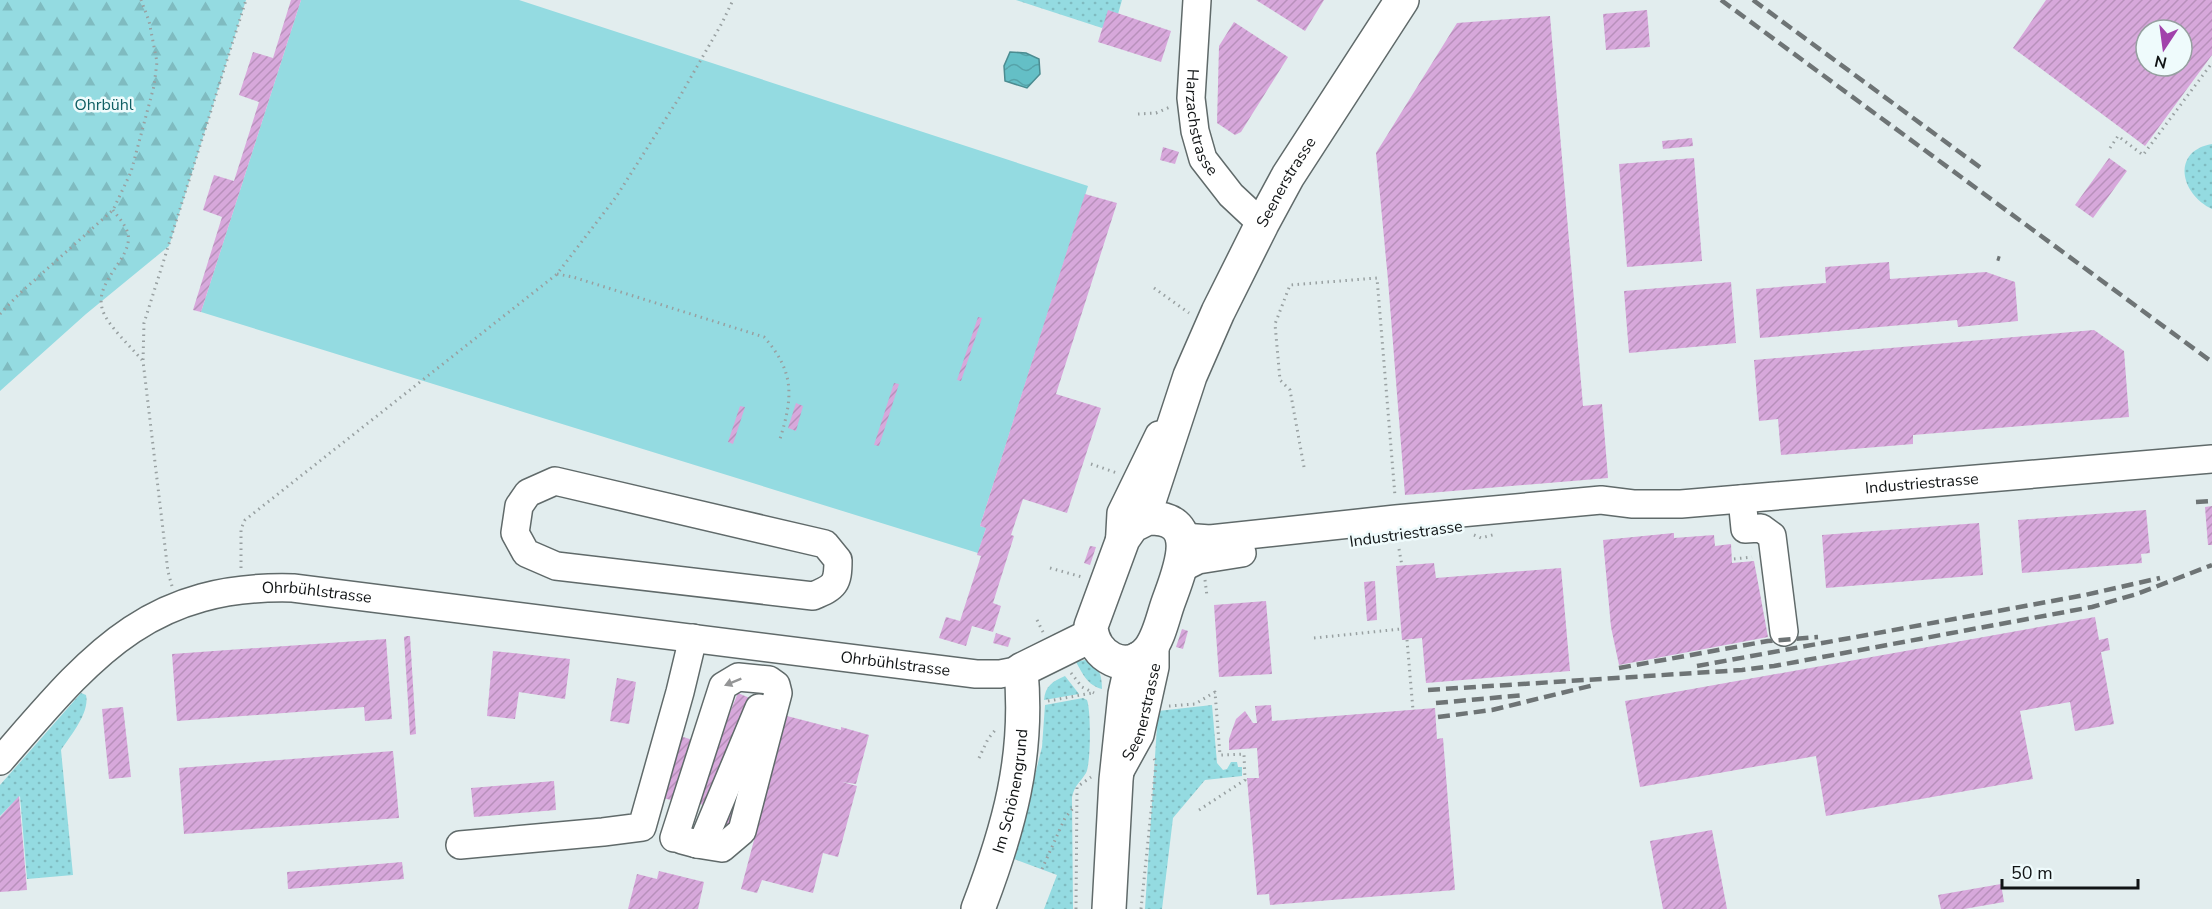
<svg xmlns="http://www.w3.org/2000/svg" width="2212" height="909" font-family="'Nunito Sans',sans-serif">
	<defs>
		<pattern id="grass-dots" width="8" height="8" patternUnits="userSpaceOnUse" patternTransform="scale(1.5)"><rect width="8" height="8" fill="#94dbe1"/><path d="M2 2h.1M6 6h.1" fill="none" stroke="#7fbbc0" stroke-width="1.8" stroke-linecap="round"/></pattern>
		<pattern id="forest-firs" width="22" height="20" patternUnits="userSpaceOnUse" patternTransform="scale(1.5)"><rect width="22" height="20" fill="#94dbe1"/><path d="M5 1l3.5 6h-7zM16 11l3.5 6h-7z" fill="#7fbbc0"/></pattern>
		<pattern id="water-waves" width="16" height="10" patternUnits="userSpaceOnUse" patternTransform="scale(1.5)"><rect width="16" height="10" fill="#64bfc6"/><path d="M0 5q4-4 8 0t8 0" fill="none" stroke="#56a3a9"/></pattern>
		<pattern id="building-hatch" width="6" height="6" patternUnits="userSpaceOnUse" patternTransform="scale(1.5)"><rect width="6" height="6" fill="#d7a8db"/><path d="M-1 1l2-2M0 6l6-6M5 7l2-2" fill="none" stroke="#b890bb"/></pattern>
	</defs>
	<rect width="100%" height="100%" fill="#e2edee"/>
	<!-- grass -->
	<g fill="url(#grass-dots)">
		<path d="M1016,0H1122L1118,14L1102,28Z"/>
		<path d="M2212,144V209C2180,194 2171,151 2212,144Z"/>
		<path d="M1085,660C1099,664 1102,675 1102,689C1087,685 1083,674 1076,662Z"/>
		<path d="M1065,676L1079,694L1044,700C1045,686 1053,681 1065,676Z"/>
		<path d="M81,693L86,695C90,713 70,736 61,750L73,875L27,879L20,796L0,816V785Z"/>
		<path d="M1083,698L1087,700C1091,710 1091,764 1086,773C1080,783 1075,784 1072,797L1073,909H1044L1057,875L1014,859L1042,747L1045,705Z"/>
		<path d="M1212,705L1217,763L1223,770L1227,769L1231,762H1237L1238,767H1242V776L1205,780L1173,818L1162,909H1145L1158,711Z"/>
	</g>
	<!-- forest -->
	<path fill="url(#forest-firs)" d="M0,0H246L169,246L86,314L0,391Z"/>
	<!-- pitch -->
	<path fill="#94dbe1" d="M301,0H519L1088,186L980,526L986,528L978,553L201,312Z"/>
	<!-- water -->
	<path fill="url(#water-waves)" stroke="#4b8c91" stroke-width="1.5" d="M1010,52L1026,53L1039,59L1040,74L1027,88L1005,81L1004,66Z"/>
	<!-- building -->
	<g fill="url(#building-hatch)" fill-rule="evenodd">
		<path d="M291,0H301L201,312L193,310L222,217L203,210L214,175L234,181L259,102L239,95L253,52L273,58Z"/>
		<path d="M1256,0H1324L1305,31Z"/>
		<path d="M2046,0H2212V55L2145,146L2013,48ZM2146,30H2182V66H2146Z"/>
		<path d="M1108,10L1171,31L1161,62L1098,42Z"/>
		<path d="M1647,10L1650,47L1606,50L1603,14Z"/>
		<path d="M1550,16L1583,406L1602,404L1608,478L1405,495L1388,280L1376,153L1457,23Z"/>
		<path d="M1234,22L1288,57L1241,132L1235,135L1217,123L1219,46Z"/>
		<path d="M1692,138L1693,146L1663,149L1662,141Z"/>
		<path d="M1163,147L1179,152L1175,164L1160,160Z"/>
		<path d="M1694,158L1702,261L1627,267L1619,164Z"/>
		<path d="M2109,158L2127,171L2093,218L2075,205Z"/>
		<path d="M1085,194L1117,203L1056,394L1101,408L1067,513L1023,499L1011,535L1014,536L993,603L1001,606L993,632L972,626L966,646L939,638L946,617L960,621L981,556L977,555L986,528L980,526Z"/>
		<path d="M1889,262L1890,279L1986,272L2015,282L2018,321L1958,327L1957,320L1760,338L1756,289L1826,283L1825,267Z"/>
		<path d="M1731,282L1736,343L1629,353L1624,291Z"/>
		<path d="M978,317L982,318L961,381L957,380Z"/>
		<path d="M2094,330L2124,351L2129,417L1913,435V444L1781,455L1778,419L1759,421L1754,360Z"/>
		<path d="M894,383L899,384L879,446L874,445Z"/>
		<path d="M796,403L803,406L796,431L788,428Z"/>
		<path d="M740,406L745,407L733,444L728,442Z"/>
		<path d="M2212,506V545H2208L2205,507Z"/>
		<path d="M2146,510L2150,553L2141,554L2142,563L2022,573L2018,520Z"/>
		<path d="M1979,523L1983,575L1826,588L1822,535Z"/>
		<path d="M1674,533V538L1714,535L1715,546L1731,544L1732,563L1754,561L1768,637L1619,665L1611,627L1603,540Z"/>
		<path d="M1090,546L1096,547L1090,565L1084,563Z"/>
		<path d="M1434,563L1436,578L1561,568L1570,671L1426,683L1422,638L1402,640L1396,566Z"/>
		<path d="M1375,581L1377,620L1367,621L1364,582Z"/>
		<path d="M1266,601L1272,674L1219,677L1214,605Z"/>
		<path d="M2095,617L2099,640L2108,638L2110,650L2101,652L2114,724L2075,731L2070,702L2020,711L2033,779L1826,816L1816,756L1640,787L1625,701Z"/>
		<path d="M1182,629L1188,631L1183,649L1176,647Z"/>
		<path d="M996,633L1011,638L1008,647L993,643Z"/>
		<path d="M407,636H410L416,734L410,735L404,637Z"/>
		<path d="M386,639L392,719L365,721L364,707L177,721L172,654Z"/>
		<path d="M493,651L570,659L565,699L519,692L515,719L487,716Z"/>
		<path d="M617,678L636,682L629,724L610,721Z"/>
		<path d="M738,693L766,705L731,792L745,796L736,831L718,826L723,813L693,801Z"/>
		<path d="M1271,705L1272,721L1435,708L1437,739L1443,738L1455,890L1270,905L1269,894L1257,895L1247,778H1259L1257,748L1229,750V739L1236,719L1245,711L1253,723H1257L1255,706Z"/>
		<path d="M123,707L131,777L109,779L102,709Z"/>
		<path d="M787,716L841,730V727L869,735L856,784L842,782L857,786L838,857L823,853L813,893L762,880L757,893L741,889Z"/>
		<path d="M680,736L696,741L679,802L663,798Z"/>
		<path d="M393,751L399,818L184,834L179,768Z"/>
		<path d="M554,781L556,810L474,817L471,788Z"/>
		<path d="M19,796L27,890L0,892V817Z"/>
		<path d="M1712,830L1727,909H1663L1650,841Z"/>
		<path d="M402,862L404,879L288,889L287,872Z"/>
		<path d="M659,871L704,882L698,909H628L637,874L657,879Z"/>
		<path d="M2001,884L2004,902L1964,909H1941L1938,895Z"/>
	</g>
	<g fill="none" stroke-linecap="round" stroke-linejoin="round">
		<defs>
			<g id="minor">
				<path id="s1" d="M1197,0L1191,98L1195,131L1203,159L1231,195L1262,224"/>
				<path d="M555,481L825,544L838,560C838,584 835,587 813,596L556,566L526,553L515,533L519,506L528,493Z"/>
				<path d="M1742,499L1745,529L1761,528L1772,536L1784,632"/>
				<path id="s2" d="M1183,537L1210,539L1396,519L1601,500L1633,504H1681L2212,459"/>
				<path d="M1119,550L1121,513L1159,435"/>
				<path d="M1180,569L1198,560L1242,553"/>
				<path id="s3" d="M0,761C89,659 145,584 293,588L976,674H1000L1021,670"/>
				<path id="s4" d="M1119,773L1140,735L1155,667V641"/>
				<path d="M674,838L723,686L738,677L769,680L776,685L778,693L742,831L722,848L697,844"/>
				<path d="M682,840L697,844L705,837L759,708"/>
				<path d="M460,845L603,832L642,827L680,692L693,638"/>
			</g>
			<g id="major">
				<path d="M1148,518C1204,517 1179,572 1168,603C1163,617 1159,638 1149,650C1128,676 1092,657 1091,626L1123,539L1132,526Z"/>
				<path id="s5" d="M1140,521L1148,504L1190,376L1218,312L1262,224L1288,176L1402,0"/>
				<path id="s6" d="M978,909C1009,828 1029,757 1021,670L1092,635"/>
				<path d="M1109,909L1116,780L1125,694L1129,676L1138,659"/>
			</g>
		</defs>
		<!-- minor casing -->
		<use href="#minor" stroke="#606a6a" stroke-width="30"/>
		<!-- major casing -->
		<use href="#major" stroke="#606a6a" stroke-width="36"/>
		<!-- path -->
		<g stroke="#98a0a1" stroke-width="3" stroke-dasharray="1.5 4.5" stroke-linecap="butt">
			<path d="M1138,114L1156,113L1170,107"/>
			<path d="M2110,148L2118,136L2143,155L2212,63"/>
			<path d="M113,210C118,217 126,225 128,234C133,258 95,280 102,308C105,323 132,348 142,360"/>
			<path d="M557,274L573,277L764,337C795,372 793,397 780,439"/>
			<path d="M1154,288L1189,313"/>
			<path d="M0,314L19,294L113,210L131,172L154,86L157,62L149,21L141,0"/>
			<path d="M1091,464L1117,473"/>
			<path d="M1304,467L1290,390L1280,380L1275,324L1290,285L1377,278L1395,496"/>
			<path d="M1474,535L1481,538L1496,534"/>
			<path d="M1399,549L1402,566"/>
			<path d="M1734,559L1752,557"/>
			<path d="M241,568V529L245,520L557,274L616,197L679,98L722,23L733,0"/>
			<path d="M1050,568L1082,577"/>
			<path d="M1205,580L1207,596"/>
			<path d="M172,586L168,572L143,361L144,323L246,0"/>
			<path d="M1037,620L1043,632"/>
			<path d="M1314,638L1401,629"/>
			<path d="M1407,640L1413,710"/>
			<path d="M1071,673L1082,687L1094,693"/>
			<path d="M1048,701L1092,693"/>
			<path d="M1169,706L1195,704L1215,692L1220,755L1244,754L1245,780L1199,810"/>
			<path d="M979,758L988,739L996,729"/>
			<path d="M1042,869L1065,818L1074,807"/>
			<path d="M1076,909L1077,787L1091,777"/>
			<path d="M1141,909L1156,763L1153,756"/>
		</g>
		<!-- minor -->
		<use href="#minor" stroke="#fff" stroke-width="27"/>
		<!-- major -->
		<use href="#major" stroke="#fff" stroke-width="33"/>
		<!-- rail -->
		<g stroke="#6e7475" stroke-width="4.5" stroke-dasharray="12 6" stroke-linecap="butt">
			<path d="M1721,0L2212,362"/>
			<path d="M1753,0L1981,168"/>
			<path d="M1997,258L2000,259"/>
			<path d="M2196,502L2212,501"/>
			<path d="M1697,666L2085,595L2160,578"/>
			<path d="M1619,668L1768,641L1818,637"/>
			<path d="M1428,690L1742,670L1774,666L2092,607L2137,594L2212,565"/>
			<path d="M1436,703L1525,695"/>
			<path d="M1438,717L1492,710L1594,685"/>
		</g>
	</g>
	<!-- one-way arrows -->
	<defs><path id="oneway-solid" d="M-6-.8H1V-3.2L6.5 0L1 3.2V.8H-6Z" transform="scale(1.5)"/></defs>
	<use fill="#949596" href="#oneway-solid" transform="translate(733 682) rotate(158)"/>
	<g text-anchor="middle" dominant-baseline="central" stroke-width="5" stroke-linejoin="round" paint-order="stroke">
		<!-- park labels -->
		<g font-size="16" fill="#0f5e63" stroke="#effbfc">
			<text x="104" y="105">Ohrbühl</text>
		</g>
		<!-- street labels -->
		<g font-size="16" fill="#111415" stroke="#effbfc">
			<text stroke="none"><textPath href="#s1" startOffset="124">Harzachstrasse</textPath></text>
			<text stroke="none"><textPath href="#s5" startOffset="370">Seenerstrasse</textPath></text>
			<text stroke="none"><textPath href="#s2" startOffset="742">Industriestrasse</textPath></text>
			<text transform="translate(1406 534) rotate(-8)">Industriestrasse</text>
			<text stroke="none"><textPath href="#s3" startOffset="380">Ohrbühlstrasse</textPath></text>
			<text stroke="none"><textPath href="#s3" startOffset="963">Ohrbühlstrasse</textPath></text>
			<text stroke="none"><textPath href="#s4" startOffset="66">Seenerstrasse</textPath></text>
			<text stroke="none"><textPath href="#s6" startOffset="123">Im Schönengrund</textPath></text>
		</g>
	</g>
	<!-- north arrow -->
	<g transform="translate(2164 48) rotate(193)"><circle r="28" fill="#effbfc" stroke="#969fa0" stroke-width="1.5"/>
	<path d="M0-4.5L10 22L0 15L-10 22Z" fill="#a142ab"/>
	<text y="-9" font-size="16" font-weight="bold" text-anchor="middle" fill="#111415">N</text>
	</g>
	<!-- scale -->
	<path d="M2002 879v9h136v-9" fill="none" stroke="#111415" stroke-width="3"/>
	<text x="2011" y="879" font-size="18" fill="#111415" stroke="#effbfc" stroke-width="4.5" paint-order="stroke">50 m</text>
</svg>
